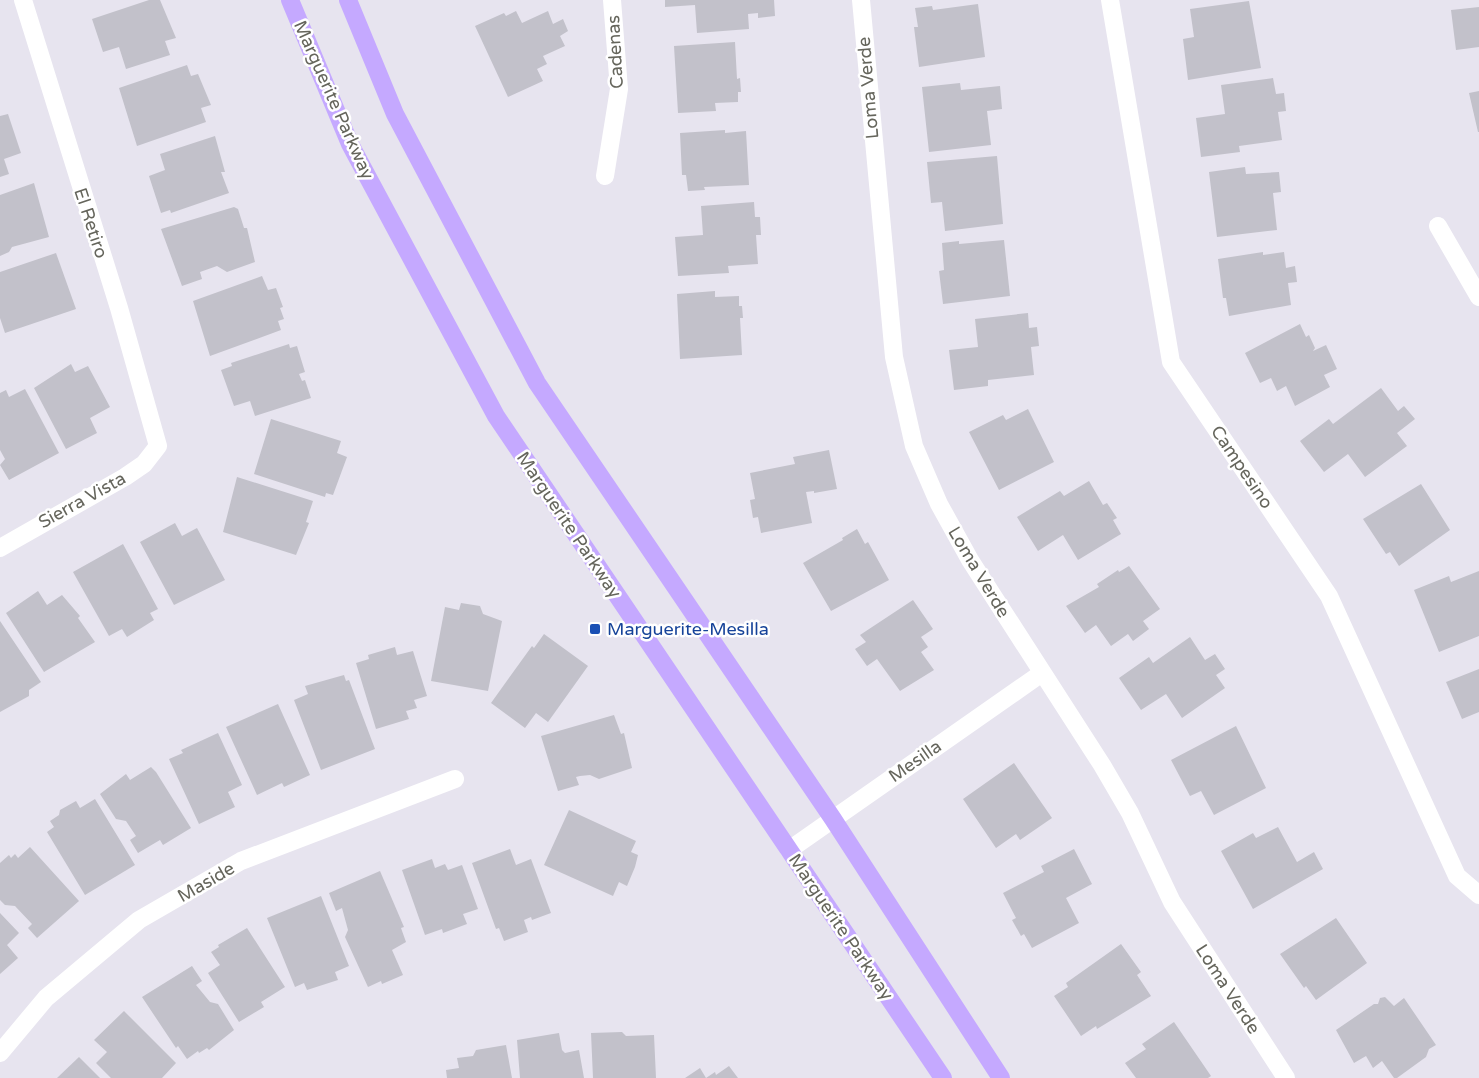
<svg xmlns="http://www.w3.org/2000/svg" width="1479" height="1078" font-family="'Varela Round',sans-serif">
	<rect width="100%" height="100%" fill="#e7e4ef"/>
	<!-- building -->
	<g fill="#c2c1ca">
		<path d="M149,0H160L176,38L165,41L170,55L126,69L119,47L103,52L92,19Z"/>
		<path d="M665,0H774L775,16L758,18V13L748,14L749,29L697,33L695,5L665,7Z"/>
		<path d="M1249,1L1261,68L1188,80L1183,39L1194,37L1190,9Z"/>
		<path d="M978,4L985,57L919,67L914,27H918L915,8L932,6L933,10Z"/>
		<path d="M1479,7V47L1456,50L1451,10Z"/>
		<path d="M516,11L522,23L548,11L553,24L563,19L568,31L560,36L565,46L543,56L547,64L537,69L543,81L508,97L475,26L504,13L506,16Z"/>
		<path d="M735,42L737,79L740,78L741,92H738V102L715,103L716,111L678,113L674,46Z"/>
		<path d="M187,65L191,76L198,74L211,105L201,108L206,122L137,146L119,88Z"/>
		<path d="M1273,78L1276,94L1284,93L1286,111L1278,112L1282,140L1239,146L1240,152L1201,157L1196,118L1225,114L1221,85Z"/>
		<path d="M960,83L961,90L1000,86L1002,109L987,111L991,145L929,152L922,87Z"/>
		<path d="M1479,91V132H1478L1469,93Z"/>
		<path d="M8,114L21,153L4,159L9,174L0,177V116Z"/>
		<path d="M725,130V133L746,131L749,185L704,187L705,190L688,191L686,175H682L680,133Z"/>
		<path d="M215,136L225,172H221L229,193L171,213L170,210L161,213L149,176L165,170L160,154Z"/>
		<path d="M997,156L1003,224L945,231L942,202L931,203L927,162Z"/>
		<path d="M1245,167L1246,174L1279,172L1281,192L1273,193L1277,230L1217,237L1209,172Z"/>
		<path d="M34,183L49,237L12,247L9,252L0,256V195Z"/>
		<path d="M754,202L755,217H760L761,235H756L758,264L728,266L729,273L678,276L675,237L703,235L701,206Z"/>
		<path d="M234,207L238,209L244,228H247L255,262L227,272L217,266L200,272L202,279L182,286L161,229Z"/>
		<path d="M1004,240L1010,296L943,304L939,271L944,270L942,243L959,241V244Z"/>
		<path d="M1263,252V255L1284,252L1286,268L1295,266L1297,282L1288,283L1291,305L1229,316L1226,298H1223L1218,259Z"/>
		<path d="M56,253L76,309L5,333L0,318V272Z"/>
		<path d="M262,276L268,290L276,288L283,307L280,308L284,319L278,321L281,330L210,356L193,301Z"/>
		<path d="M715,291V297L739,296V306H742L743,318H740L742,355L680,359L677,294Z"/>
		<path d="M1028,313L1029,328L1037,327L1039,346L1031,347L1034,375L988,380V386L954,390L949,350L978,347L975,319Z"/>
		<path d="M1300,324L1306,337L1309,335L1315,348L1313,351L1326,345L1337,369L1324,375L1330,387L1295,406L1286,386L1277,391L1271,378L1260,383L1245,353Z"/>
		<path d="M289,344L290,348L297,346L305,372L299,374L302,381L305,380L311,398L255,416L250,401L234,406L221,370L232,366L231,363Z"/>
		<path d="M71,364L75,372L88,366L110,407L90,418L97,433L66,449L34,388Z"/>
		<path d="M1381,388L1398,411L1404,406L1415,419L1397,433L1407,446L1365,477L1348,454L1324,472L1300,441L1329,419L1333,424Z"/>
		<path d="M25,389L59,453L9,480L0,465L5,459L0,450V393L6,390L9,397Z"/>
		<path d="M1028,409L1054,462L999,490L969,432L1003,415L1006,420Z"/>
		<path d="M271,419L341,441L337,453L347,457L333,495L326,493L325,497L254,474Z"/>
		<path d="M829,450L837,489L814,493V491L806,492L812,523L761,533L758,517L753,518L750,500L755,499L750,473L795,464L793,457Z"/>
		<path d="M237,477L313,501L306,522L309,523L296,555L223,532Z"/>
		<path d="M1089,481L1103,505L1107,503L1117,518L1113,520L1121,534L1078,560L1063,535L1038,551L1017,517L1060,491L1064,496Z"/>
		<path d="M1421,484L1450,530L1399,566L1390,552L1386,554L1363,519Z"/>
		<path d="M175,523L182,536L197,528L225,580L174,605L140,542Z"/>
		<path d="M857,529L865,544L868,542L889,580L831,611L803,563L843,540L842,538Z"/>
		<path d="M123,544L158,609L150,613L154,620L127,637L122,629L109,636L73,572Z"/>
		<path d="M1129,566L1160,609L1143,621L1149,629L1133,641L1128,634L1111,646L1096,625L1085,633L1066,606L1099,587L1097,584L1118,570L1119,572Z"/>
		<path d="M1479,571V636L1439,652L1414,590L1449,576L1451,582Z"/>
		<path d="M38,591L47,605L62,595L80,616L78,618L95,642L44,672L6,613Z"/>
		<path d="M913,600L933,629L921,637L928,647L921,652L934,670L900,691L877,659L867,666L855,649L866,642L860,635Z"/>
		<path d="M461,603L480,606L483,614L502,621L488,691L431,681L445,607L459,610Z"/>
		<path d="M0,621L41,682L29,690V696L0,712Z"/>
		<path d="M544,634L588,666L548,722L536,713L525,728L491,703L532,646L534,648Z"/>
		<path d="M1190,637L1205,660L1215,654L1225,669L1216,675L1225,688L1182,718L1166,694L1141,710L1119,678L1149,657L1153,663Z"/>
		<path d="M395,647L397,655L413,651L427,696L414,700L417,708L406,711L409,719L376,729L356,663L369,659L368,655Z"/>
		<path d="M1479,669V712L1462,719L1446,682Z"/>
		<path d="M344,675L346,681L349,680L375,749L321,770L294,700L308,694L305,686Z"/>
		<path d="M278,704L310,775L284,787L282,783L257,795L226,727Z"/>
		<path d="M614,715L621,734L624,733L632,768L599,779L590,775L580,776L576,777L579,785L558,791L541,736Z"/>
		<path d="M1236,726L1266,788L1214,815L1201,791L1190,796L1171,760Z"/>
		<path d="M218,733L242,785L228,792L235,807L199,824L169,759L183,753L181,750Z"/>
		<path d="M1014,763L1052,818L1020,840L1016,834L996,848L963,799Z"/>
		<path d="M151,767L156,772L191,828L163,845L160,840L138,853L130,840L136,836L126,821L116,819L100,794L126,774L130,780Z"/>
		<path d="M95,799L135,865L85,895L47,832L54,827L50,821L59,815L60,810L76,801L80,808Z"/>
		<path d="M569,810L636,841L631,852L638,855L635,867L627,886L619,882L613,896L544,865Z"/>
		<path d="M1278,827L1297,862L1314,852L1323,869L1253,909L1221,851L1253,833L1256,838Z"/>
		<path d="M30,847L79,901L37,938L28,928L32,924L15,906L5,905L0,900V863L9,855L11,858L15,854L18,858Z"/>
		<path d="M510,849L516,865L531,859L551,913L532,920L531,917L524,920L528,932L504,941L499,928L496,929L472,863Z"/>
		<path d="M1074,849L1092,884L1066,898L1079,923L1032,948L1024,934L1021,936L1012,920L1016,918L1003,893L1044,872L1041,866Z"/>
		<path d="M432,859L435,868L445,864L448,870L462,865L478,909L463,914L467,924L443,933L442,929L425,935L402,870Z"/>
		<path d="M380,871L404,927L401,928L406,942L392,950L403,975L382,984L381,981L368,987L345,937L348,930L342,908L336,911L329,893Z"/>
		<path d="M321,896L349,966L335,972L338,980L307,990L304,983L295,987L267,918Z"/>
		<path d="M0,913L19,933L7,945L18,958L0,974Z"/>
		<path d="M1336,918L1367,963L1316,1000L1306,986L1304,988L1280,954Z"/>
		<path d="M247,928L285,987L261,1002L264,1007L239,1022L208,973L220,965L211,952L219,947L218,945Z"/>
		<path d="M1121,944L1141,972L1137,975L1151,996L1097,1029L1096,1026L1081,1036L1054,996L1068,987L1066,983Z"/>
		<path d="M192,966L202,981L196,985L210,1002L218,1004L234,1030L209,1050L207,1048L199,1053L198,1051L187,1059L178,1046L176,1048L142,997Z"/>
		<path d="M1385,997L1394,1006L1404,998L1436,1045L1429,1049L1426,1057L1397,1078H1394L1382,1061L1373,1068L1366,1056L1354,1063L1336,1030L1374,1004H1378L1380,998Z"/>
		<path d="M124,1011L176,1063L162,1078H111L96,1063L107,1052L94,1040Z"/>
		<path d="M1174,1022L1211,1076L1208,1078H1136L1125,1063L1146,1049L1142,1044Z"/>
		<path d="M622,1032L626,1036L654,1035L656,1078H593L591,1033Z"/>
		<path d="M559,1033L562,1050L565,1053L579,1050L584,1078H520L517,1040Z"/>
		<path d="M506,1045L512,1078H447L446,1070L459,1068L457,1058L473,1056L476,1050Z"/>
		<path d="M79,1057L100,1078H57Z"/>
		<path d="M729,1066L738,1078H706L715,1072L716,1075Z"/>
		<path d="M700,1068L706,1078H685Z"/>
	</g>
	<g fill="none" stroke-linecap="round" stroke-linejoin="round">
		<!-- minor -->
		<g stroke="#fff" stroke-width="18">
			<path d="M861,0L894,357L914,446L939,504L970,560L1102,765L1130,813L1172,902L1286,1078"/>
			<path d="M1110,0L1171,362L1329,596L1457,876L1479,895"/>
			<path d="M605,176L619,89L612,0"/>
			<path d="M1438,226L1479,297"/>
			<path d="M0,548L125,477L144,464L158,446L119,308L23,0"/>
			<path d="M789,850L1042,673"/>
			<path d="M0,1053L46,998L139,920L241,861L455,779"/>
		</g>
		<!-- primary -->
		<g stroke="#c5a9ff" stroke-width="18">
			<path d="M290,0L350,144L496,416L943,1078"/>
			<path d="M348,0L395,114L537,383L833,819L1001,1078"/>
		</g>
	</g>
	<!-- markers -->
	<rect fill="#1a4fb4" stroke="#fff" stroke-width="2" x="589" y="623" width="12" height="12" rx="3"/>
	<g text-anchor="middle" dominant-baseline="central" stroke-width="5" stroke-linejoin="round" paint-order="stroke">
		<!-- street labels -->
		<g font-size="18" fill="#65655c" stroke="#fff">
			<text transform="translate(615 52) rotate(-93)">Cadenas</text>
			<text transform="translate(868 88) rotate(-95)">Loma Verde</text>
			<text transform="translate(334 100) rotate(66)">Marguerite Parkway</text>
			<text transform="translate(91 223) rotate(72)">El Retiro</text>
			<text transform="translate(1242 467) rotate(56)">Campesino</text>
			<text transform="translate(82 500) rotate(-29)">Sierra Vista</text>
			<text transform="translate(569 525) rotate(56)">Marguerite Parkway</text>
			<text transform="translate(979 572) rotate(59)">Loma Verde</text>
			<text transform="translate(915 761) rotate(-35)">Mesilla</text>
			<text transform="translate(206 882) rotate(-30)">Maside</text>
			<text transform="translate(841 927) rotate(56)">Marguerite Parkway</text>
			<text transform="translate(1228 989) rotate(57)">Loma Verde</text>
		</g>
		<!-- transit labels -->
		<g font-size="18" fill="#164399" stroke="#fff" text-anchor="start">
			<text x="607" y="629">Marguerite-Mesilla</text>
		</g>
	</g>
</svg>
